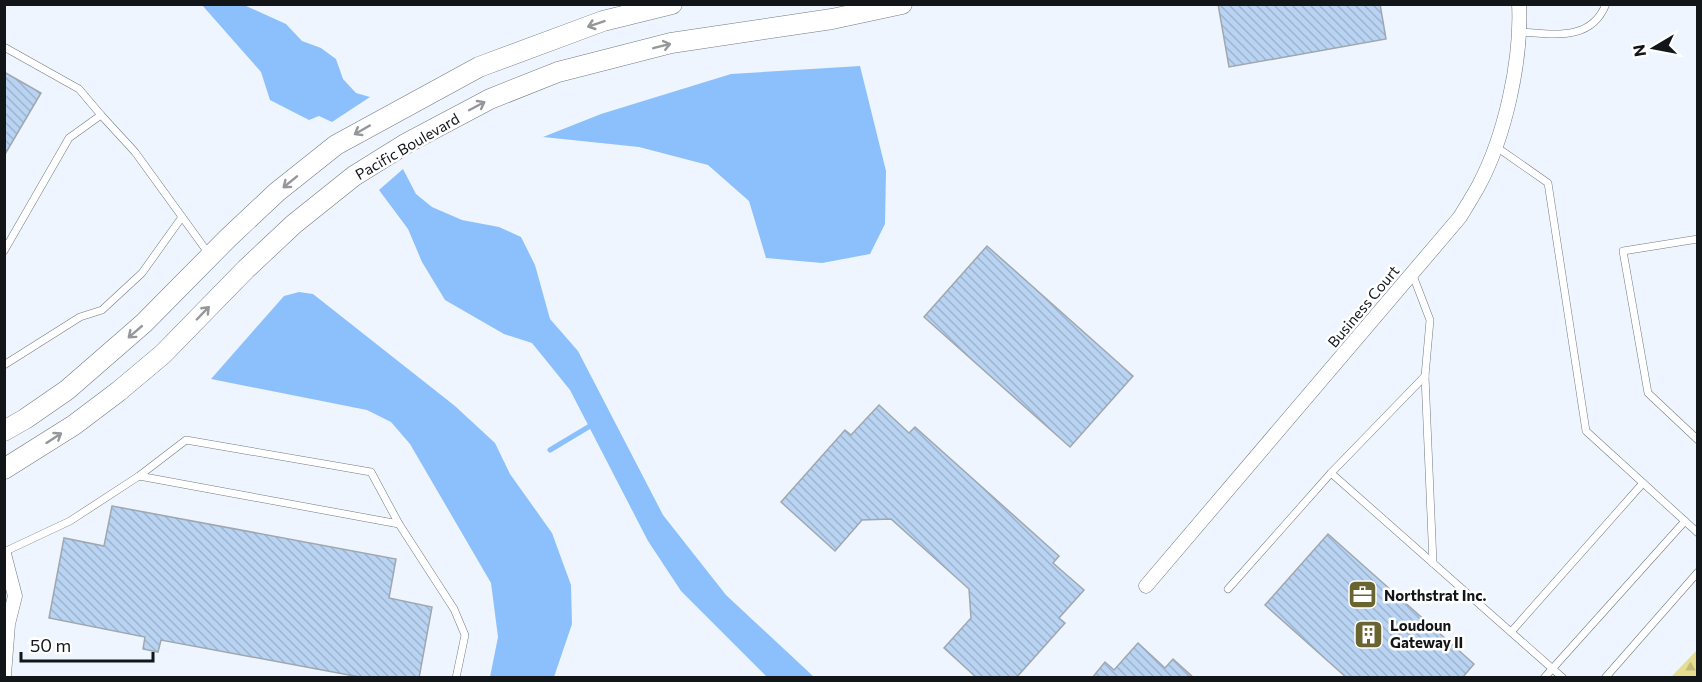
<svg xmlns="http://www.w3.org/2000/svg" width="1702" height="682" font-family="Commissioner,sans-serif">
	<defs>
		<pattern id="forest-firs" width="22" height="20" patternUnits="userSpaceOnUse" patternTransform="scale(1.5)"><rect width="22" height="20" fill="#e6dd8e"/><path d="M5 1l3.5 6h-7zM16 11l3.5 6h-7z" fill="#c4bd7a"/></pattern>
		<pattern id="building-back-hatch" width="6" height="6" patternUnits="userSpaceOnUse" patternTransform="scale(1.5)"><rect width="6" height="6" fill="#b9d3f2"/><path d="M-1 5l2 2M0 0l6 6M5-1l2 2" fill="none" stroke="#9eb4cf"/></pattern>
	</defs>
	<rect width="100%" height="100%" fill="#eef5ff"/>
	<!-- forest -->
	<path fill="url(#forest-firs)" d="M1697,650V677H1671Z"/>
	<!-- water -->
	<g fill="#8cc0fc">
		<path d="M202,5H244L286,24L302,41L321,48L336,59L343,79L356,93L370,97L332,122L319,116L309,120L270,100L261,72Z"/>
		<path d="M860,66L886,171L885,224L870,254L822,263L766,258L749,201L708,165L639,147L543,137L601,114L731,74Z"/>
		<path d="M403,169L416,194L432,207L462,220L499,227L521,237L535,265L550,319L578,351L663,515L726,595L814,677H767L681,591L648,541L570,390L532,343L504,334L445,300L422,262L408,229L379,190Z"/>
		<path d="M299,292L313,294L455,406L495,443L510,474L552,533L571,585L572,624L554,677H490L498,637L491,583L410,444L391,422L367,410L211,379L284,296Z"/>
	</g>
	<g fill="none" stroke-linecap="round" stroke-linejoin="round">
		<!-- stream -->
		<path stroke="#8cc0fc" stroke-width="5" d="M550,450L595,423"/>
	</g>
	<!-- building -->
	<g fill="url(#building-back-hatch)" stroke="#9fa7af" stroke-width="1.5">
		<path d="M1218,4H1380L1386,39L1229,67Z"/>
		<path d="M4,72L41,93L4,156Z"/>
		<path d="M987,246L1133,376L1070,447L924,317Z"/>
		<path d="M879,405L909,433L915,427L1059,556L1053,563L1084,590L1059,618L1065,623L1016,678H977L944,648L971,618L969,589L891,519L862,520L835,551L781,502L845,430L851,435Z"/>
		<path d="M112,506L396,559L389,598L432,607L419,678H365L161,640L158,652L143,649L145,637L49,618L64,538L104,546Z"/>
		<path d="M1328,534L1474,664L1462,678H1347L1265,605Z"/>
		<path d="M1138,643L1165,668L1173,659L1194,678H1092L1105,662L1114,670Z"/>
	</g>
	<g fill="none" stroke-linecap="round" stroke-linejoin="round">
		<defs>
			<g id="lane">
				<path d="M1520,32C1553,34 1591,42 1606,4"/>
				<path d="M4,47L79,89L101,115"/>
				<path d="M1495,146L1548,183L1586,431L1698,533"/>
				<path d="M1698,239L1623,251L1648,393L1698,440"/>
				<path d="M4,251L69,138L101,115L135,152L209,254"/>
				<path d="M1412,273L1430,320L1425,376L1433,563"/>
				<path d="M4,365L80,317L102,310L142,273L182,217"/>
				<path d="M1331,473L1563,678"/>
				<path d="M139,476L186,440L371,472L399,524"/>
				<path d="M4,552L70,521L139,476L399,524L454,609L465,635L456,678"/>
				<path d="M1228,589L1331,473L1425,376"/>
				<path d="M1511,632L1643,483"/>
				<path d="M1544,678L1685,521"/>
				<path d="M1605,678L1698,572"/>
			</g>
			<g id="street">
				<path d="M4,554L15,596L8,624L4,675"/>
				<path d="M1146,586L1460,217C1466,207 1473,196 1479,185C1505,136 1522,60 1519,4"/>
			</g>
			<g id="secondary">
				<path d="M4,431L25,419L67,390L144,323L228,238L277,192L336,145L479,67L603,21L672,4"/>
				<path d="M4,469L74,425L119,391L163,354L246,269L294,224L354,176L407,143L490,99L558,72L671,43L832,19L902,4"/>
			</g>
		</defs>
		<!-- lane casing -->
		<use href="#lane" stroke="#737a82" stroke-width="8"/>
		<!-- street casing -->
		<use href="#street" stroke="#737a82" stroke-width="15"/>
		<!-- secondary casing -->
		<use href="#secondary" stroke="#737a82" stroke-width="21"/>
		<!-- lane -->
		<use href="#lane" stroke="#fff" stroke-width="7"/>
		<!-- street -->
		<use href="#street" stroke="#fff" stroke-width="14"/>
		<!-- secondary -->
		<use href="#secondary" stroke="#fff" stroke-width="20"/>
	</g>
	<!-- one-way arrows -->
	<defs><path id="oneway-shaft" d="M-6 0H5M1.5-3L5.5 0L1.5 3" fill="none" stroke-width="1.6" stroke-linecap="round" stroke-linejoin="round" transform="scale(1.5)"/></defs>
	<g stroke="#959698">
		<use href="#oneway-shaft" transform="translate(596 24) rotate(161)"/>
		<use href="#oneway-shaft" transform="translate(662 46) rotate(-14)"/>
		<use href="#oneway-shaft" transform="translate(477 106) rotate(-28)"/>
		<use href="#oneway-shaft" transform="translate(362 130) rotate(150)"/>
		<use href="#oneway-shaft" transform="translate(290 182) rotate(141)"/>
		<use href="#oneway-shaft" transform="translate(203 313) rotate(-46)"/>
		<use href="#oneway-shaft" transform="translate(135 332) rotate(139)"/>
		<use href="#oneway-shaft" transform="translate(54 438) rotate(-33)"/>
	</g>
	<!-- icons -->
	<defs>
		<symbol id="office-square" viewBox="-11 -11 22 22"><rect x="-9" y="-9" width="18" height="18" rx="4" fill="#696430" stroke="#fff"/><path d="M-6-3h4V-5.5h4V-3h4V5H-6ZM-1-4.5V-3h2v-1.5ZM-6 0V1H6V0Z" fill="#fff"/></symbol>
		<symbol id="building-square" viewBox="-11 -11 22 22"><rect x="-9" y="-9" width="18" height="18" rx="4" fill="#696430" stroke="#fff"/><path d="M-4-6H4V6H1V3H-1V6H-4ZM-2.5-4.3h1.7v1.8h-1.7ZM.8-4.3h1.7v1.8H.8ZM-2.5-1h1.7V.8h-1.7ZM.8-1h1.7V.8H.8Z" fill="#fff"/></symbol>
	</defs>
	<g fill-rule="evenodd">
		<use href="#office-square" x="1346" y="578" width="33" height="33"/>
		<use href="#building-square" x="1352" y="618" width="33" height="33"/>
	</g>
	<g text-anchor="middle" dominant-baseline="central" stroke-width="5" stroke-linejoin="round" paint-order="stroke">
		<!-- street labels -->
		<g font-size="15" fill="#131619" stroke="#fff">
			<text transform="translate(407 146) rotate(-30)">Pacific Boulevard</text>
			<text transform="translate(1363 306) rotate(-50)">Business Court</text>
		</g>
		<!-- poi labels -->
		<g font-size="15" font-weight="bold" fill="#131619" stroke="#fff" text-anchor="start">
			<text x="1384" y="595">Northstrat Inc.</text>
			<text x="1390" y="625">Loudoun<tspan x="1390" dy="17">Gateway II</tspan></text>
		</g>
	</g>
	<!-- border -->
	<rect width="1702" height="682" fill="none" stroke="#131619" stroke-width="12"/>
	<!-- north arrow -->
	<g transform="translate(1654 48) rotate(260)" stroke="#ffffff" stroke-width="4.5" paint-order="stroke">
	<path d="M0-4.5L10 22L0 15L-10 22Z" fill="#131619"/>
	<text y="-9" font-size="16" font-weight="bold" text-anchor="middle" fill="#131619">N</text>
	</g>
	<!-- scale -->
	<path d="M21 652v9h132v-9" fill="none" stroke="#131619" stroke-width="3"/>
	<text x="30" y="652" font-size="18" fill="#131619" stroke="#ffffff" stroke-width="4.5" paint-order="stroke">50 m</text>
</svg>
